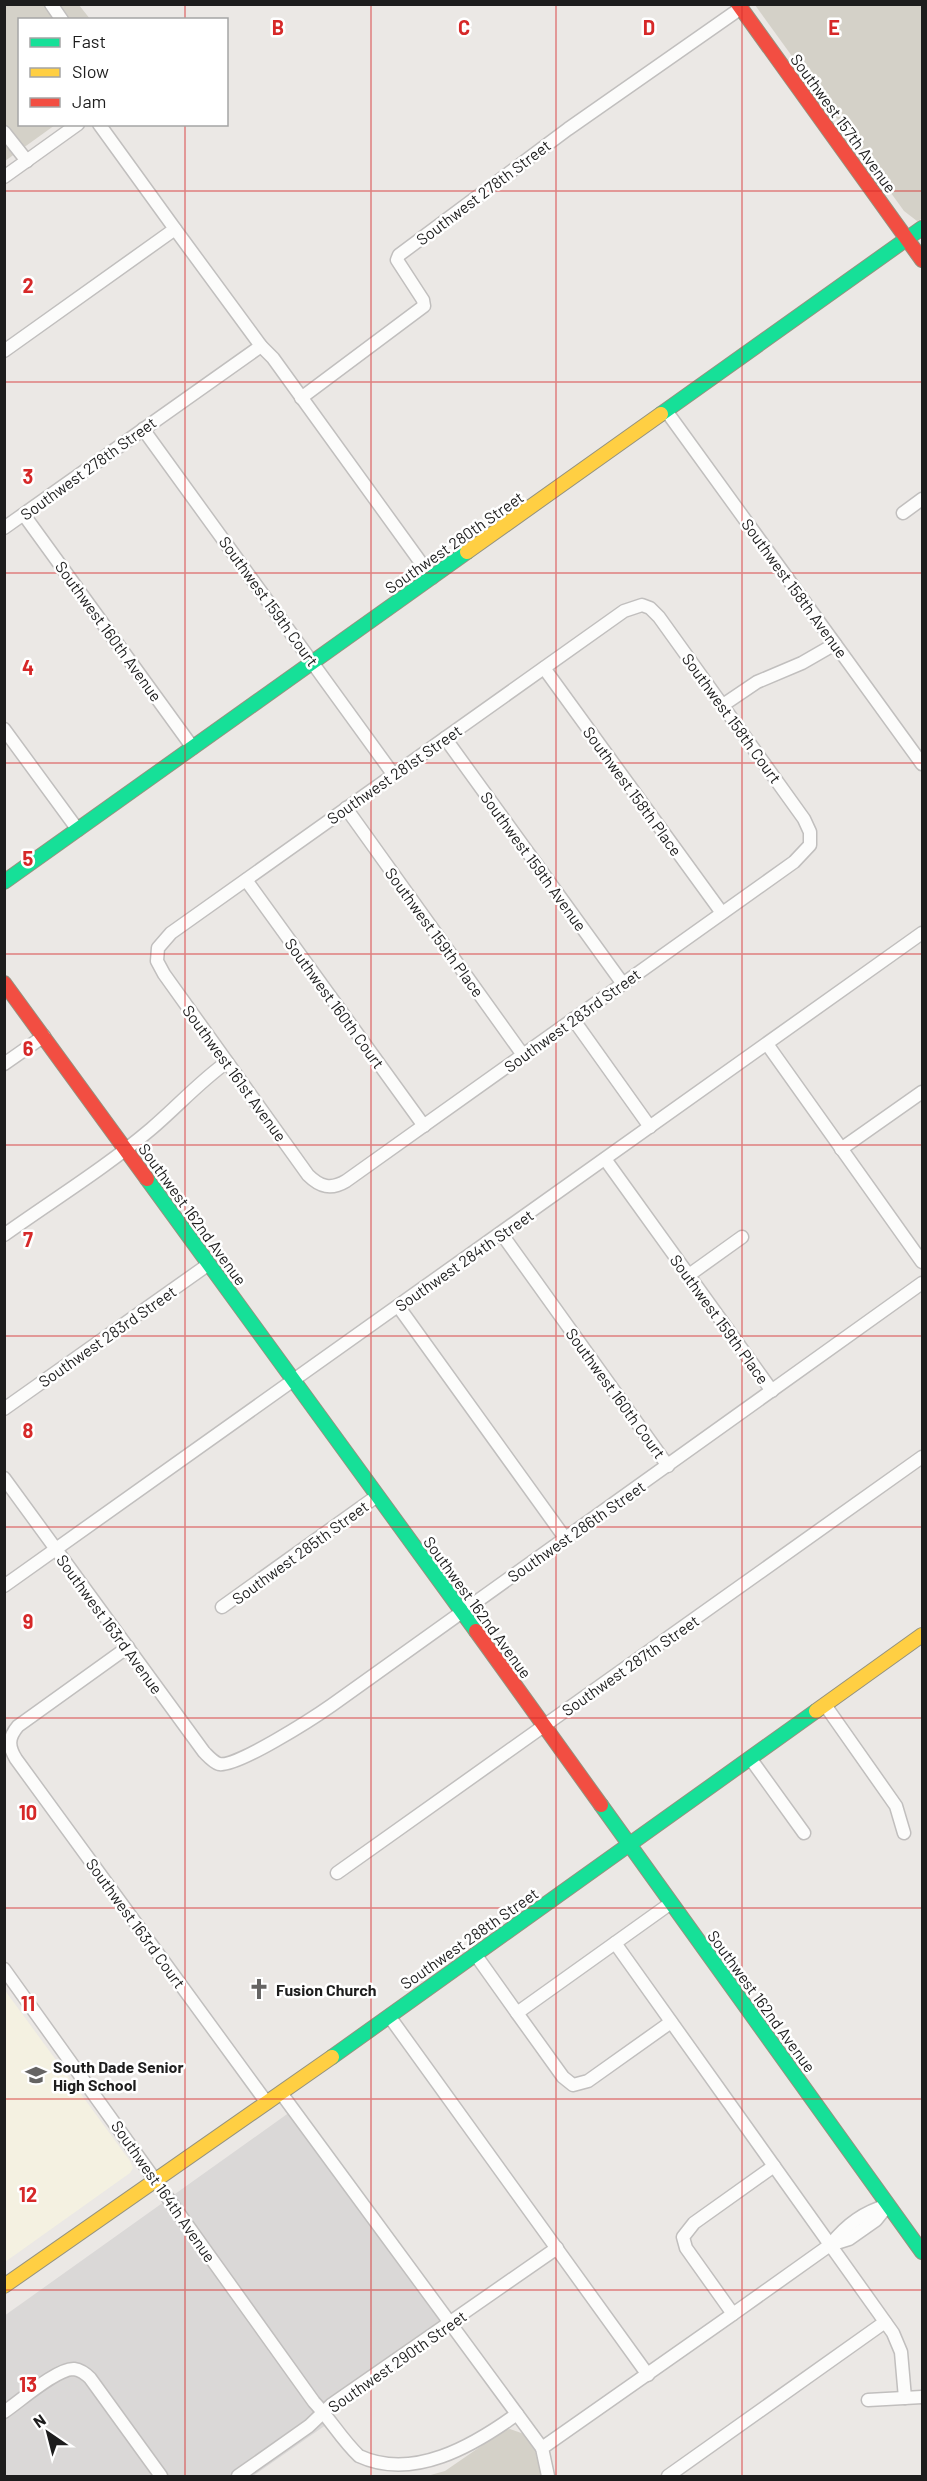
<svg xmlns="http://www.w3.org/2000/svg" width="927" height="2481" font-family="Barlow,sans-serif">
	<rect width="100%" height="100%" fill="#ebe8e5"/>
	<!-- residential -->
	<path fill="#dad8d7" d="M290,2112L445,2328L328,2412L333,2420L253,2476H5L4,2316Z"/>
	<!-- education -->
	<path fill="#f4f1e1" d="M4,1989L130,2161L133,2168L130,2173L5,2262Z"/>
	<!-- construction -->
	<g fill="#d4d1c8">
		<path d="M5,5H79L90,19L20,20V124L55,125L5,161Z"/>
		<path d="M755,5H922V219L917,221L904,211Z"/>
		<path d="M510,2429L524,2434L535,2450L542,2476H427L445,2471L503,2431Z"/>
	</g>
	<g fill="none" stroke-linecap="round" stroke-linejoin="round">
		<defs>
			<g id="street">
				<path d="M51,4L62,20"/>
				<path d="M4,132L27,161"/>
				<path d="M4,177L78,124"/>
				<path d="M175,229L261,346L273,358L432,578"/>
				<path d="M4,351L175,229L99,124"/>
				<path d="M301,398L424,306L423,300L397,260L399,255L568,129L741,8"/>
				<path d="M667,412L922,764"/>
				<path d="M143,429L393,774"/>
				<path d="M903,513L922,499"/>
				<path d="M24,515L193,748"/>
				<path d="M4,528L261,346"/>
				<path d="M642,605L650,608L659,617L804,819L810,832V845L794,862L346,1181C331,1190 320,1187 308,1175L164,974L157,961L158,948L171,933L624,611Z"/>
				<path d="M544,668L722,913"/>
				<path d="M723,705L757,682L802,663L835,644"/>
				<path d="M4,729L78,830"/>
				<path d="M445,738L623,984"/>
				<path d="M346,808L523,1055"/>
				<path d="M246,880L424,1126"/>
				<path d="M573,1019L650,1127"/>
				<path d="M767,1044L922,1262"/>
				<path d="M4,1064L44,1036"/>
				<path d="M841,1149L922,1092"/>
				<path d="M605,1159L772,1391"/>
				<path d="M501,1233L668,1466"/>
				<path d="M4,1235C53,1200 105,1168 151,1129C177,1107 199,1082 227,1062"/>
				<path d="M689,1275L742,1237"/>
				<path d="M398,1306L565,1538"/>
				<path d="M4,1409L209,1264"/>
				<path d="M4,1478L204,1752C208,1756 213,1762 219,1764C236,1768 315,1717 332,1705L922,1283"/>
				<path d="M4,1586L922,933"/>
				<path d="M222,1607L377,1496"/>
				<path d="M128,1647L18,1726C8,1738 8,1746 16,1759L267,2103"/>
				<path d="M825,1705L896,1806L904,1833"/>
				<path d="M750,1758L804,1833"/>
				<path d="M337,1873L922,1457"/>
				<path d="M615,1943L893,2333L901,2352L905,2398"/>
				<path d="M475,1954L517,2013L671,1903"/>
				<path d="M4,1969L314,2402C330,2419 342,2440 359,2456C413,2481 473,2446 517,2414"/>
				<path d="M517,2013L563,2077L573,2085L588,2081L671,2022"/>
				<path d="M389,2016L648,2375"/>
				<path d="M281,2093L542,2448"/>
				<path d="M774,2166L694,2223L683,2237L686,2248L733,2314L830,2245L849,2239L876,2220L888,2205"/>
				<path d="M831,2244C847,2224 864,2212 888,2205"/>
				<path d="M868,2400L922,2397"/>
				<path d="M4,2412C19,2402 57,2368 74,2369C80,2370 86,2374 90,2378L161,2476"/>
				<path d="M238,2476L309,2426L331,2405L557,2248"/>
				<path d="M548,2476L542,2448L733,2314"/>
				<path d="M668,2476L885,2322"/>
			</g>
			<g id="fast">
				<path d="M661,414L922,228"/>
				<path d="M4,882L467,552"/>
				<path d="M147,1179L476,1631"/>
				<path d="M601,1805L922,2252"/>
				<path d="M332,2057L816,1711"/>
			</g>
			<g id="slow">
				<path d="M467,552L661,414"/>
				<path d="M816,1711L922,1635"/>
				<path d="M4,2286L332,2057"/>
			</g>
			<g id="jam">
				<path d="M738,4L922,260"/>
				<path d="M4,983L147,1179"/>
				<path d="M476,1631L601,1805"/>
			</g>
		</defs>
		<!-- street casing -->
		<use href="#street" stroke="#c1bfbe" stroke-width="15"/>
		<!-- fast casing -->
		<use href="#fast" stroke="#94927f" stroke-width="16"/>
		<!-- slow casing -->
		<use href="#slow" stroke="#94927f" stroke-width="16"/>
		<!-- jam casing -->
		<use href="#jam" stroke="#94927f" stroke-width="16"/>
		<!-- street -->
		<use href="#street" stroke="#fcfcfb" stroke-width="12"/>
		<!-- fast -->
		<use href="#fast" stroke="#16e098" stroke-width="14"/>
		<!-- slow -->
		<use href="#slow" stroke="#ffcf43" stroke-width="14"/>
		<!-- jam -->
		<use href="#jam" stroke="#f24e42" stroke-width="14"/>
	</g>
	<!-- grid -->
	<path fill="none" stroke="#d62828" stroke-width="1.5" stroke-opacity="0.55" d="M185,4V20M371,4V2476M556,4V2476M742,4V2476M185,124V2476M4,191H922M4,382H922M4,573H922M4,763H922M4,954H922M4,1145H922M4,1336H922M4,1527H922M4,1718H922M4,1908H922M4,2099H922M4,2290H922"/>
	<!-- icons -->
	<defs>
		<symbol id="church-bare" viewBox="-9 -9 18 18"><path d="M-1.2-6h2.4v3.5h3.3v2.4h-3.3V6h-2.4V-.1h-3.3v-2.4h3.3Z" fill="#656463" stroke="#fff" stroke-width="2.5" paint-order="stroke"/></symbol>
		<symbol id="school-bare" viewBox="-9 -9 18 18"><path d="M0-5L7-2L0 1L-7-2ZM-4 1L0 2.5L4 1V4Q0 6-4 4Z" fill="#656463" stroke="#fff" stroke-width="2.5" paint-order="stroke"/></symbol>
	</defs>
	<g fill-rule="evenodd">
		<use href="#church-bare" x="244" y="1974" width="30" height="30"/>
		<use href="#school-bare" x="21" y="2060" width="30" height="30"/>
	</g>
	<g text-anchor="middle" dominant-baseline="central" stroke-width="5" stroke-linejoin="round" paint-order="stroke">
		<!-- street labels -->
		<g font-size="16" fill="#1d1d1d" stroke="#fff">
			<text transform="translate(844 123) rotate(54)">Southwest 157th Avenue</text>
			<text transform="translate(483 192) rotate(-37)">Southwest 278th Street</text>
			<text transform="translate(88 468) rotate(-36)">Southwest 278th Street</text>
			<text transform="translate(454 542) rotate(-35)">Southwest 280th Street</text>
			<text transform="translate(795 588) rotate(54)">Southwest 158th Avenue</text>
			<text transform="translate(269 601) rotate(54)">Southwest 159th Court</text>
			<text transform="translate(109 631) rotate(54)">Southwest 160th Avenue</text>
			<text transform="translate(732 718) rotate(54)">Southwest 158th Court</text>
			<text transform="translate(394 774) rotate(-35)">Southwest 281st Street</text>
			<text transform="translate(633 791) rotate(54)">Southwest 158th Place</text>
			<text transform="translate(534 861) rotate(54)">Southwest 159th Avenue</text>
			<text transform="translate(435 932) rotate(54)">Southwest 159th Place</text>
			<text transform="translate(335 1003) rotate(54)">Southwest 160th Court</text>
			<text transform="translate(572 1020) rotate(-36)">Southwest 283rd Street</text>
			<text transform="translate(235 1073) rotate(54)">Southwest 161st Avenue</text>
			<text transform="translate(193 1214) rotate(54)">Southwest 162nd Avenue</text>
			<text transform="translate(464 1260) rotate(-35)">Southwest 284th Street</text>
			<text transform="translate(720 1319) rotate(54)">Southwest 159th Place</text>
			<text transform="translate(107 1336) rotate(-35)">Southwest 283rd Street</text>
			<text transform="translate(616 1393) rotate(54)">Southwest 160th Court</text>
			<text transform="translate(576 1531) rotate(-35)">Southwest 286th Street</text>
			<text transform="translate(300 1552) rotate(-36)">Southwest 285th Street</text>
			<text transform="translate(478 1607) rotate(54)">Southwest 162nd Avenue</text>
			<text transform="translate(110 1624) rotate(54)">Southwest 163rd Avenue</text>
			<text transform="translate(630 1665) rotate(-35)">Southwest 287th Street</text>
			<text transform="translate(136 1923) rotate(54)">Southwest 163rd Court</text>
			<text transform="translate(469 1938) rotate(-35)">Southwest 288th Street</text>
			<text transform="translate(762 2001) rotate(54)">Southwest 162nd Avenue</text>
			<text transform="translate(164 2191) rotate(55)">Southwest 164th Avenue</text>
			<text transform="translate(397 2361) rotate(-35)">Southwest 290th Street</text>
		</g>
		<!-- poi labels -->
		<g font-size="16" font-weight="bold" fill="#1d1d1d" stroke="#fff" text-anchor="start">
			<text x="276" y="1989">Fusion Church</text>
			<text x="53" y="2066">South Dade Senior<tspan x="53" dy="18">High School</tspan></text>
		</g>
	</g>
	<g font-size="20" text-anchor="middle" font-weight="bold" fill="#d62828" stroke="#fff" stroke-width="5" stroke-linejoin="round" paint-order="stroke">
		<text x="278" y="35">B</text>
		<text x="464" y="35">C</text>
		<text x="649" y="35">D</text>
		<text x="834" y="35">E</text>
		<text x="28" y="293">2</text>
		<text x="28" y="484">3</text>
		<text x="28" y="675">4</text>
		<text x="28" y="866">5</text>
		<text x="28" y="1056">6</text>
		<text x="28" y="1247">7</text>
		<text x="28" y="1438">8</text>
		<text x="28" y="1629">9</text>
		<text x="28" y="1820">10</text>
		<text x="28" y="2011">11</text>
		<text x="28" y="2202">12</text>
		<text x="28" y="2392">13</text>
	</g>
	<!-- border -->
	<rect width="927" height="2481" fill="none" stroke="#1d1d1d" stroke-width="12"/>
	<!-- legend -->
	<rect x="18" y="18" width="210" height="108" fill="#ffffff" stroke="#a5a5a5" stroke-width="1.5"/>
	<rect x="30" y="38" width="30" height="9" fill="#16e098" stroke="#a5a5a5" stroke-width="1.5"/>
	<text x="72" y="48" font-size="18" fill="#1d1d1d">Fast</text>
	<rect x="30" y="68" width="30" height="9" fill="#ffcf43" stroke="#a5a5a5" stroke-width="1.5"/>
	<text x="72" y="78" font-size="18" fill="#1d1d1d">Slow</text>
	<rect x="30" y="98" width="30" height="9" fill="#f24e42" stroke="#a5a5a5" stroke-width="1.5"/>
	<text x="72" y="108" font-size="18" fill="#1d1d1d">Jam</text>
	<!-- north arrow -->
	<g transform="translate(48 2433) rotate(325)" stroke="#ffffff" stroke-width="4.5" paint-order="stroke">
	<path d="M0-4.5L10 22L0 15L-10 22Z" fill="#1d1d1d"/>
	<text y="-9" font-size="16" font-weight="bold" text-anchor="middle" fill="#1d1d1d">N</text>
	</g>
</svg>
